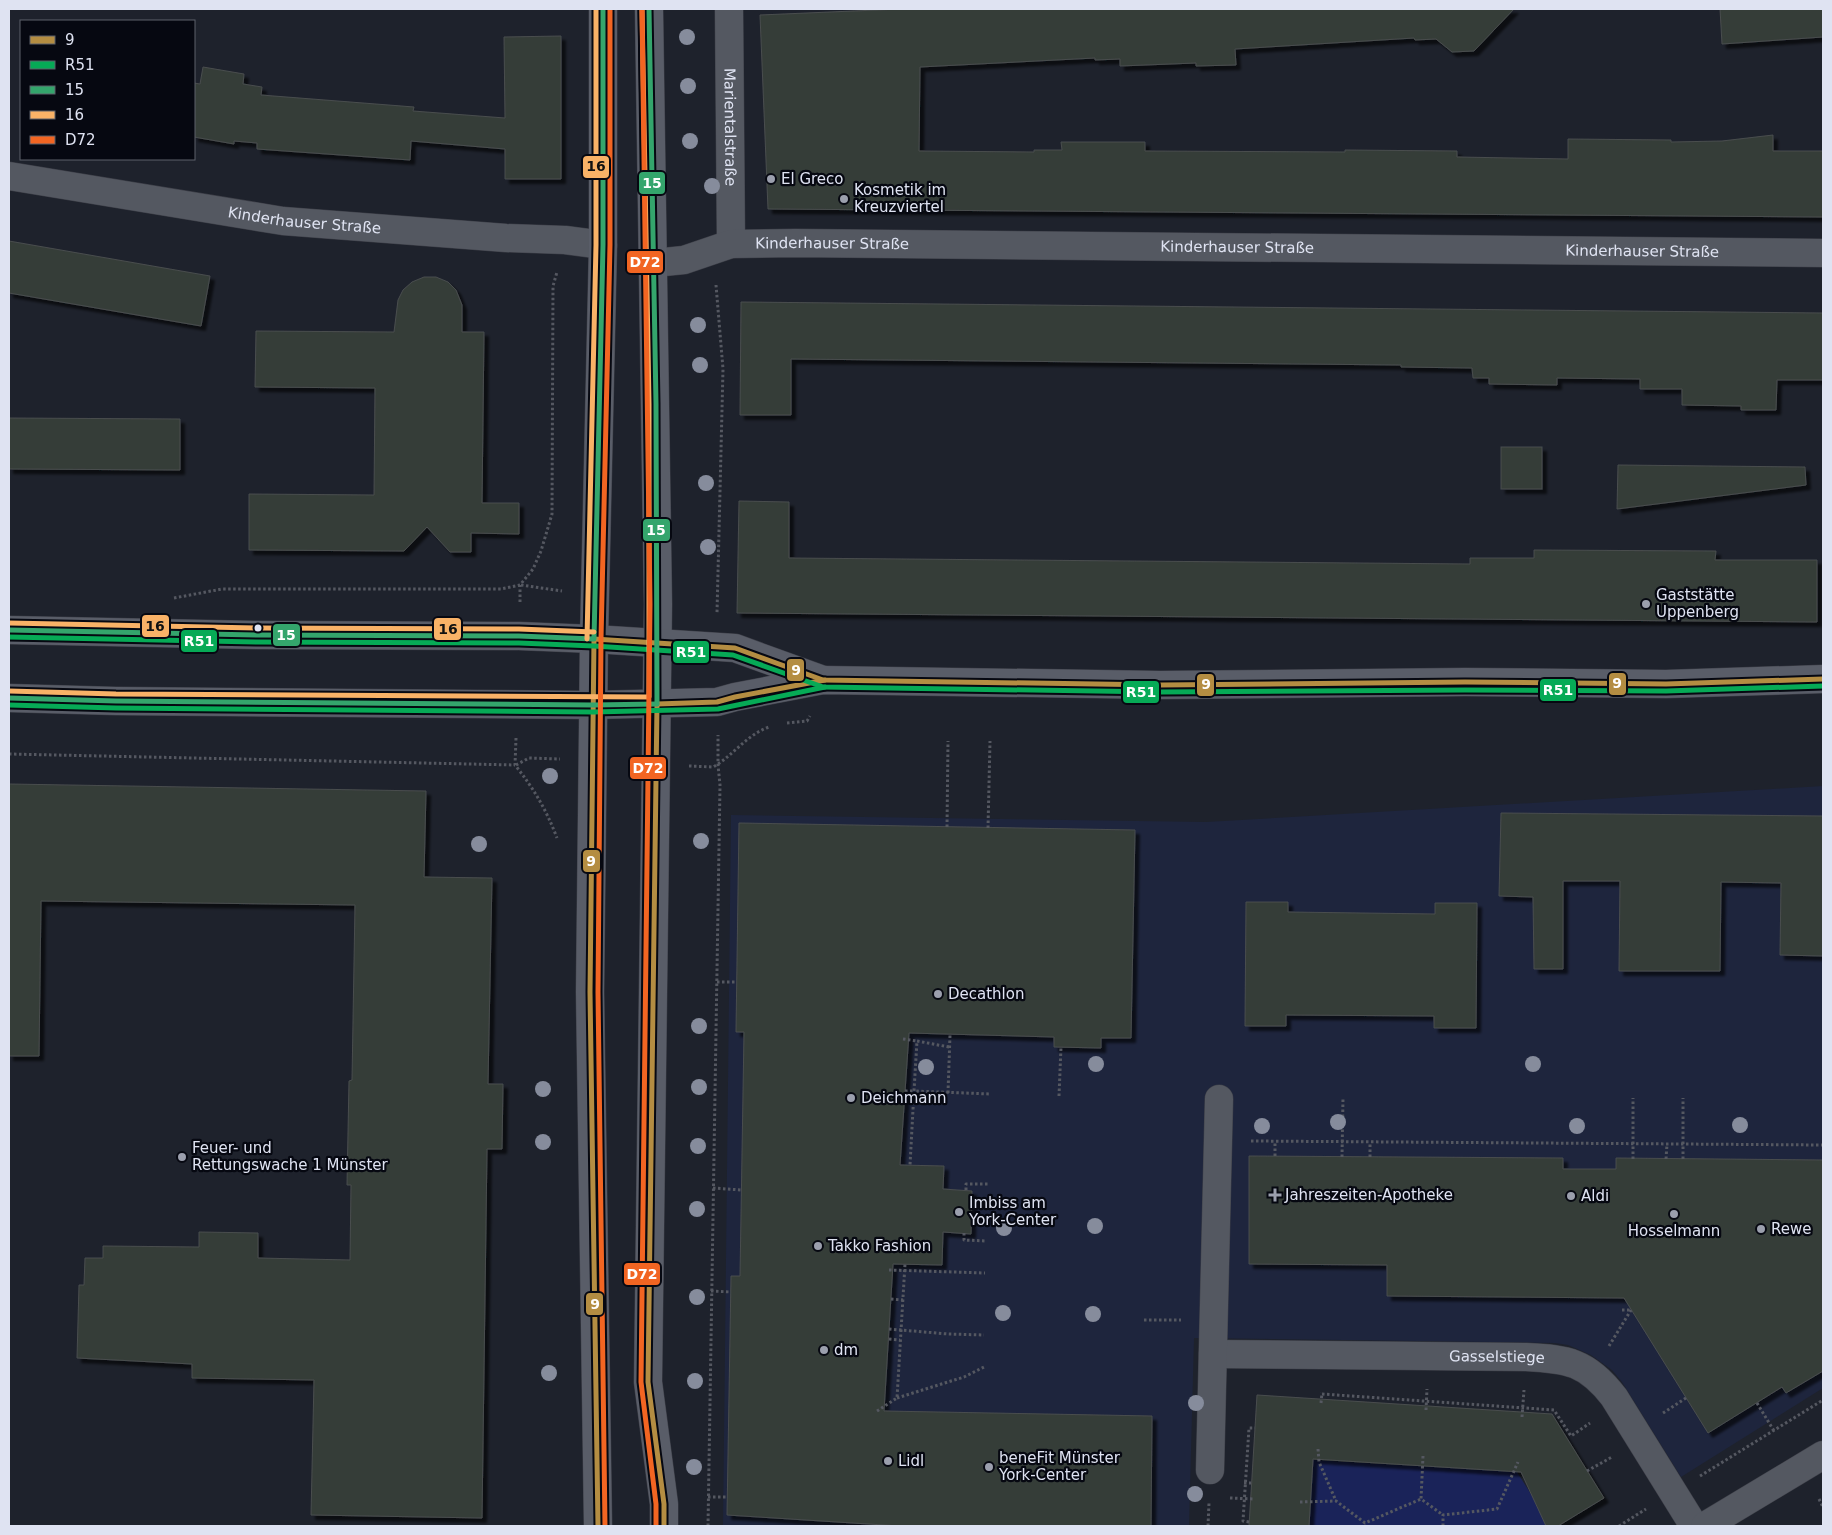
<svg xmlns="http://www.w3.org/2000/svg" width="1832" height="1535" font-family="'DejaVu Sans',sans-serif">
	<defs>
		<filter id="shadow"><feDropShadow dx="4.5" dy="4.5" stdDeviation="1" flood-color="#0009"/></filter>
	</defs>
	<rect width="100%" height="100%" fill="#1e222c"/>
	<!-- built -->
	<path fill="#1e253d" d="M1823,786V1388L1681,1477L1622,1382L1612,1370L1591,1355L1568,1345L1555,1343L1194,1338L1189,1526H723L731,815L1206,822Z"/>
	<!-- green -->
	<path fill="#1a2359" d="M1313,1460L1517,1472L1551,1526H1309Z"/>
	<!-- building -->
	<g fill="#363d39" stroke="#494d4e" filter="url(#shadow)">
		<path d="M900,9H1514L1474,51L1452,52L1436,39L1415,40L1414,38L1235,49L1236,65L1196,66V63L1120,66V59L1095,60V58L920,67L919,151L1034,152V150H1062L1061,142H1145V151L1345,152V150L1457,151V157L1568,159V139L1671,140V142L1722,141L1773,135V151H1823V217L768,209L760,15Z"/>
		<path d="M1720,9H1823V37L1722,44Z"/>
		<path d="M561,36V179H505V149L411,141L410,160L257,149V143L234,141V144L194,137V83L200,84L203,67L244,74L243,84L262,87L261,95L414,107L413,111L505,118L504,37Z"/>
		<path d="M9,241L210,276L201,326L9,293Z"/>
		<path d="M424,277H436L448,282L456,290L462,305V332H484L482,503H519V534L471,533V552H450L427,527L404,551L249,550V494L374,495L375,388L255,387L256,331L394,332L398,300L403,290L412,282Z"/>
		<path d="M741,302L1823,313V380H1777L1776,410H1741V406L1682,405V389H1640V379L1557,378V385L1489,384V378H1473L1472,368L1401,367V365L791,359V415H740Z"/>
		<path d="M9,418L180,419V470L9,469Z"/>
		<rect x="1501" y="447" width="41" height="42"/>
		<path d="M1618,465L1805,467L1806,485L1617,509Z"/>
		<path d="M739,501L789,502V558L1470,564V558H1534V550L1716,551L1715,560H1817V622L737,613Z"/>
		<path d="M9,784L426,791L424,877L492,878L488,1084H503L502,1149H487L482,1518L311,1515L314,1380L192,1378V1364L77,1358L79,1285H84L85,1258H103V1246L199,1247V1232L258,1233V1258L350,1260L351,1185H347L349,1081L352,1080L355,905L41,901L39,1056H9Z"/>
		<path d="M1501,813L1823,816V956L1780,955L1781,883L1721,882L1720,971H1619L1620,881H1563V969H1534L1533,897L1499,896Z"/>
		<path d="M739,823L1135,830L1131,1038H1101V1048L1054,1047V1037L909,1033L900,1165L944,1166L943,1189L972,1191L971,1234L943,1232L942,1265L893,1264L884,1411L1152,1416L1151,1526H900L727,1515L731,1276H740L744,1032H736Z"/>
		<path d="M1246,902H1288V912L1435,914V903H1477L1476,1028H1434V1016L1286,1015V1026H1245Z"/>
		<path d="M1249,1156L1563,1158V1169H1616V1158L1823,1160V1371L1786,1393L1782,1387L1708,1433L1624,1298L1387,1296V1265L1249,1264Z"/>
		<path d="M1257,1395L1552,1414L1604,1498L1558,1526H1546L1521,1472L1313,1459L1309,1526H1249Z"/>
	</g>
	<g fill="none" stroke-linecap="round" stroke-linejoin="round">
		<defs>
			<g id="minor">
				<path id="s1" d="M729,9L731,244"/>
				<path id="s2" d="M9,176L283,221L506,238L565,240L603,245"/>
				<path id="s3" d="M654,263L684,260L731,244L795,243L1823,253"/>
				<path id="s4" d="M1213,1354L1526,1357C1568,1359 1587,1362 1614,1397L1694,1526"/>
				<path d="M1210,1470L1219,1099"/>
				<path d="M1705,1526L1823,1455"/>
			</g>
			<g id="major">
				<path d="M649,9L658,604L648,1382L664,1504V1526"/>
				<path d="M9,630L256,635L519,636L594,639L735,648L823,680"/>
				<path d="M9,698L116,701L593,705L717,702L735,697L823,680L1160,685L1465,682L1666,684L1823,679"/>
				<path d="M598,1526L590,992L594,639L603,245V9"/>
			</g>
		</defs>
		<!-- minor casing -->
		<use href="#minor" stroke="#3d3f48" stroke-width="29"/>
		<!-- major casing -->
		<use href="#major" stroke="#3d3f48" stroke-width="29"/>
		<!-- path -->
		<g stroke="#555861" stroke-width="3" stroke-dasharray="2.5 2.5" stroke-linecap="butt">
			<path d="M716,285L723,369L717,613"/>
			<path d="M521,585L562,591"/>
			<path d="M174,598L222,589H501L520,585L533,569L541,551L552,514L553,286L557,272"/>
			<path d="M520,602V585"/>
			<path d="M787,723L807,721L810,716"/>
			<path d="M516,738L515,765C534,789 546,809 557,838"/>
			<path d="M9,754L515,765"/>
			<path d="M516,765L529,758L560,759"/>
			<path d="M689,766L713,767C733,756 746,735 769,727"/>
			<path d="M947,827L948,741"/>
			<path d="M988,828L990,741"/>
			<path d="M717,982H737"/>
			<path d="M903,1039L917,1041"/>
			<path d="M949,1047L917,1041L914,1091L990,1094"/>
			<path d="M905,1091H914L910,1165"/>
			<path d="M948,1093L950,1035"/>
			<path d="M1059,1096L1061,1047"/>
			<path d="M1251,1141L1823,1145"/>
			<path d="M1275,1156V1141"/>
			<path d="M1342,1157L1343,1098"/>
			<path d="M1370,1157V1142"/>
			<path d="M1633,1159V1098"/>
			<path d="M1666,1159L1667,1144"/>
			<path d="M1683,1159V1098"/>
			<path d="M713,1188L741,1190"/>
			<path d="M966,1190V1184H988"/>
			<path d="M964,1233V1240L986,1241"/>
			<path d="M889,1270L985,1273"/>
			<path d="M711,1291L731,1292"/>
			<path d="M891,1299L903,1300"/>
			<path d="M1622,1310H1631"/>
			<path d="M1144,1320H1181"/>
			<path d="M889,1329L948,1334L984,1335"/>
			<path d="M889,1339L900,1340"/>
			<path d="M1609,1346L1631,1310"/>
			<path d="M1322,1394L1554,1410L1571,1436L1590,1423"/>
			<path d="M897,1398L964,1377L984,1367"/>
			<path d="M1321,1403L1322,1393"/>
			<path d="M1757,1403L1774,1431"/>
			<path d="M1426,1410L1427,1389"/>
			<path d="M877,1411L897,1398L905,1264"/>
			<path d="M1663,1413L1686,1398"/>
			<path d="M1522,1417L1524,1390"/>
			<path d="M1318,1449L1319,1462L1336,1501"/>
			<path d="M1423,1456L1421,1499L1443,1515"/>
			<path d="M1587,1471L1612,1457"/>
			<path d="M1700,1476L1823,1400"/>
			<path d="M1244,1483H1251"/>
			<path d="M708,1497H728"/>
			<path d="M1230,1498L1255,1499"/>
			<path d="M1819,1499L1823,1507"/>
			<path d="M1300,1502L1336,1501L1365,1523L1421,1499"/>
			<path d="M1249,1522L1243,1521L1249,1428H1255"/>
			<path d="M708,1526L720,785L718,765V735"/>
			<path d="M1208,1526L1209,1503"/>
			<path d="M1443,1526V1515L1497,1509L1518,1462"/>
			<path d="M1619,1526L1646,1509"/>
		</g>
		<!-- minor -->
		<use href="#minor" stroke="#545861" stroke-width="28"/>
		<!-- major -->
		<use href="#major" stroke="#595d68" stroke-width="28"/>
		<defs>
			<g id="bus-1">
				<path d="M594,639L735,648L823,680L1160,685L1465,682L1666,684L1823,679"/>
				<path d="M594,639L590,992L598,1526"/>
				<path d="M657,704L717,702L735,697L825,680"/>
				<path d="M657,704L648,1382L664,1504V1526"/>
			</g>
			<g id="bus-2">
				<path d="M9,637L256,642L519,643L594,646L733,655L823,687L1160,692L1465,690L1666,691L1823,686"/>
				<path d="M9,705L116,708L593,712L718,709L825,687"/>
			</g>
			<g id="bus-3">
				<path d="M649,9L656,404L657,704"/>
				<path d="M9,630L256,635L519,636L594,639L603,245V9"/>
				<path d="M9,698L116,701L593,705L657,704"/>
			</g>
			<g id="bus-4">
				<path d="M9,623L256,628L519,629L594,632"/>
				<path d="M587,639L596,245V9"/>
				<path d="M9,691L116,694L649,697V404L642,9"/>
			</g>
			<g id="bus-5">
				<path d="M642,9L650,604L641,1382L656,1504V1526"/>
				<path d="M605,1526L598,992L601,639L610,245V9"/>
			</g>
		</defs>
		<!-- bus-1 casing -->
		<use href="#bus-1" stroke="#060811" stroke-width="9"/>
		<!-- bus-2 casing -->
		<use href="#bus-2" stroke="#060811" stroke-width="9"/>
		<!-- bus-3 casing -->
		<use href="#bus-3" stroke="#060811" stroke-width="9"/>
		<!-- bus-4 casing -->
		<use href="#bus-4" stroke="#060811" stroke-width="9"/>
		<!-- bus-5 casing -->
		<use href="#bus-5" stroke="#060811" stroke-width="9"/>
		<!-- bus-1 -->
		<use href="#bus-1" stroke="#b48d42" stroke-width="5"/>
		<!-- bus-2 -->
		<use href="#bus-2" stroke="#06aa56" stroke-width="5"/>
		<!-- bus-3 -->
		<use href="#bus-3" stroke="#34a56c" stroke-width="5"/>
		<!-- bus-4 -->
		<use href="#bus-4" stroke="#f9b267" stroke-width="5"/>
		<!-- bus-5 -->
		<use href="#bus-5" stroke="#f26522" stroke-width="5"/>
	</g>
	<!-- trees -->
	<g fill="#868c9c">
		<circle cx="687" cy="37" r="8"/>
		<circle cx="688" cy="86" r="8"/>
		<circle cx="690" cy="141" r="8"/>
		<circle cx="712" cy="186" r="8"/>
		<circle cx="698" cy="325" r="8"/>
		<circle cx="700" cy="365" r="8"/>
		<circle cx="706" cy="483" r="8"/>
		<circle cx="708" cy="547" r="8"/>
		<circle cx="550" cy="776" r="8"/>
		<circle cx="701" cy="841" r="8"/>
		<circle cx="479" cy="844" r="8"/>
		<circle cx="699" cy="1026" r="8"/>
		<circle cx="1096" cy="1064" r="8"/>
		<circle cx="1533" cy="1064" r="8"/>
		<circle cx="926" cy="1067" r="8"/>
		<circle cx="699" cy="1087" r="8"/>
		<circle cx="543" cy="1089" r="8"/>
		<circle cx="1338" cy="1122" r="8"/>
		<circle cx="1740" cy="1125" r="8"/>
		<circle cx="1262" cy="1126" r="8"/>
		<circle cx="1577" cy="1126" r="8"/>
		<circle cx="543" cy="1142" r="8"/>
		<circle cx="698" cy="1146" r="8"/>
		<circle cx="697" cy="1209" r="8"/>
		<circle cx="1095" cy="1226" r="8"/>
		<circle cx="1004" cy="1228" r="8"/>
		<circle cx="697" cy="1297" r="8"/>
		<circle cx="1003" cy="1313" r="8"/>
		<circle cx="1093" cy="1314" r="8"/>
		<circle cx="549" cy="1373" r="8"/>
		<circle cx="695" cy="1381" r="8"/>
		<circle cx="1196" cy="1403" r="8"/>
		<circle cx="694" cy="1467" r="8"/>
		<circle cx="1195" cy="1494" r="8"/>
	</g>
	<!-- markers -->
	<g fill="#9b9fad" stroke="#060811" stroke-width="2">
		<circle cx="771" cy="179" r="5"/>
		<circle cx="844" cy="199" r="5"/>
		<circle cx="1646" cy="604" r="5"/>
		<circle cx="938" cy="994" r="5"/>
		<circle cx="851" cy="1098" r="5"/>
		<circle cx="182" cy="1157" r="5"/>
		<path d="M1272.5 1187.5h5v5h5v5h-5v5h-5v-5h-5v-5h5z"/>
		<circle cx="1571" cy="1196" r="5"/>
		<circle cx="959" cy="1212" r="5"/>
		<circle cx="1674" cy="1214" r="5"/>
		<circle cx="1761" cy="1229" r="5"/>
		<circle cx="818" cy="1246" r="5"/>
		<circle cx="824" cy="1350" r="5"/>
		<circle cx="888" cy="1461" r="5"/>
		<circle cx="989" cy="1467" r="5"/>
	</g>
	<circle fill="#dfe3f2" stroke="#060811" stroke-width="2" cx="258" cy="628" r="4.5"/>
	<g text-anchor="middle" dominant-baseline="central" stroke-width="4.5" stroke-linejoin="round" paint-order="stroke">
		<!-- street labels -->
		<g font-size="15" fill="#dfe3f2" stroke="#060811">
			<text stroke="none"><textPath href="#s1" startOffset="118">Marientalstraße</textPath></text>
			<text stroke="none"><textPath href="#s2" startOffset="299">Kinderhauser Straße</textPath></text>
			<text stroke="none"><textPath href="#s3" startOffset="181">Kinderhauser Straße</textPath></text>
			<text stroke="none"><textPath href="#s3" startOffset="586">Kinderhauser Straße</textPath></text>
			<text stroke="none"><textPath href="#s3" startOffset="991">Kinderhauser Straße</textPath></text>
			<text stroke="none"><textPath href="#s4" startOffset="284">Gasselstiege</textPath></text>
		</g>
		<!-- poi labels -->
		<g font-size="15" fill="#dfe3f2" stroke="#060811" text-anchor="start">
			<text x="781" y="179">El Greco</text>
			<text x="854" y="190">Kosmetik im<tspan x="854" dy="17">Kreuzviertel</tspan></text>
			<text x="1656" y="595">Gaststätte<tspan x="1656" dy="17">Uppenberg</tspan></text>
			<text x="948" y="994">Decathlon</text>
			<text x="861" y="1098">Deichmann</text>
			<text x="192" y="1148">Feuer- und<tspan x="192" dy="17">Rettungswache 1 Münster</tspan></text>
			<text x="1285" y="1195">Jahreszeiten-Apotheke</text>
			<text x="1581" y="1196">Aldi</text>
			<text x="969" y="1203">Imbiss am<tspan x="969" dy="17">York-Center</tspan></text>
			<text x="1771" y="1229">Rewe</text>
			<text x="1674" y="1231" text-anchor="middle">Hosselmann</text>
			<text x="828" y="1246">Takko Fashion</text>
			<text x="834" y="1350">dm</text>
			<text x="999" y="1458">beneFit Münster<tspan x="999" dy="17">York-Center</tspan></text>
			<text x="898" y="1461">Lidl</text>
		</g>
	</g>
	<g stroke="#060811" stroke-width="2">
		<rect x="582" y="155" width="28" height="24" rx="5" fill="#f9b267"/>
		<rect x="638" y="171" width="28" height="24" rx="5" fill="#34a56c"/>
		<rect x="626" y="250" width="38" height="24" rx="5" fill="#f26522"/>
		<rect x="642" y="518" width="29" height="24" rx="5" fill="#34a56c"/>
		<rect x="141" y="614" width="29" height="24" rx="5" fill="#f9b267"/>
		<rect x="433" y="617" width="29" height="24" rx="5" fill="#f9b267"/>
		<rect x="272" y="623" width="29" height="24" rx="5" fill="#34a56c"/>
		<rect x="180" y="629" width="38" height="24" rx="5" fill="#06aa56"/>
		<rect x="672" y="640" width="38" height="24" rx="5" fill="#06aa56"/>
		<rect x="786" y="658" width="19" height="24" rx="5" fill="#b48d42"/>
		<rect x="1608" y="672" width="19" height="24" rx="5" fill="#b48d42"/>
		<rect x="1196" y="673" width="19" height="24" rx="5" fill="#b48d42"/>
		<rect x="1539" y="678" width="38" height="24" rx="5" fill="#06aa56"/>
		<rect x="1122" y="680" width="38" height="24" rx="5" fill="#06aa56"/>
		<rect x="629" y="756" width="38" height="24" rx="5" fill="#f26522"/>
		<rect x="582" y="849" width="19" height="24" rx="5" fill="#b48d42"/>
		<rect x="623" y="1262" width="38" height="24" rx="5" fill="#f26522"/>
		<rect x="585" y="1292" width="19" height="24" rx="5" fill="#b48d42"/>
	</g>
	<g font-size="14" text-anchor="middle" font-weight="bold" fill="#fff">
		<text x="652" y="188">15</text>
		<text x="645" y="267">D72</text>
		<text x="656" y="535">15</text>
		<text x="286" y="640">15</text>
		<text x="199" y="646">R51</text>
		<text x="691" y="657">R51</text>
		<text x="796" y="675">9</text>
		<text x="1617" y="688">9</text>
		<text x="1206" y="689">9</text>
		<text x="1558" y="695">R51</text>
		<text x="1141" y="697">R51</text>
		<text x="648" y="773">D72</text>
		<text x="591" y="866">9</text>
		<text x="642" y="1279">D72</text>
		<text x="595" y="1309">9</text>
	</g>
	<g font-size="14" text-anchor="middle" font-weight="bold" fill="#111">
		<text x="596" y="171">16</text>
		<text x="155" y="631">16</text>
		<text x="448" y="634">16</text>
	</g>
	<!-- border -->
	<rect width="1832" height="1535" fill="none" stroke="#dfe3f2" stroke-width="20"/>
	<!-- legend -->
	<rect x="20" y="20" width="175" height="140" fill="#060811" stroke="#5d606b"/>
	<rect x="30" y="36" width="25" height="8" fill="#b48d42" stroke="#5d606b"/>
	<text x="65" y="45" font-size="15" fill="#dfe3f2">9</text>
	<rect x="30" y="61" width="25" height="8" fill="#06aa56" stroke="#5d606b"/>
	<text x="65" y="70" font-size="15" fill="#dfe3f2">R51</text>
	<rect x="30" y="86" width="25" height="8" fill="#34a56c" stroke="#5d606b"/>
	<text x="65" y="95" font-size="15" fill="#dfe3f2">15</text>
	<rect x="30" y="111" width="25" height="8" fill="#f9b267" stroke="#5d606b"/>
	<text x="65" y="120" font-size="15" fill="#dfe3f2">16</text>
	<rect x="30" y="136" width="25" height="8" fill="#f26522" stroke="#5d606b"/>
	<text x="65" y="145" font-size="15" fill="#dfe3f2">D72</text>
</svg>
